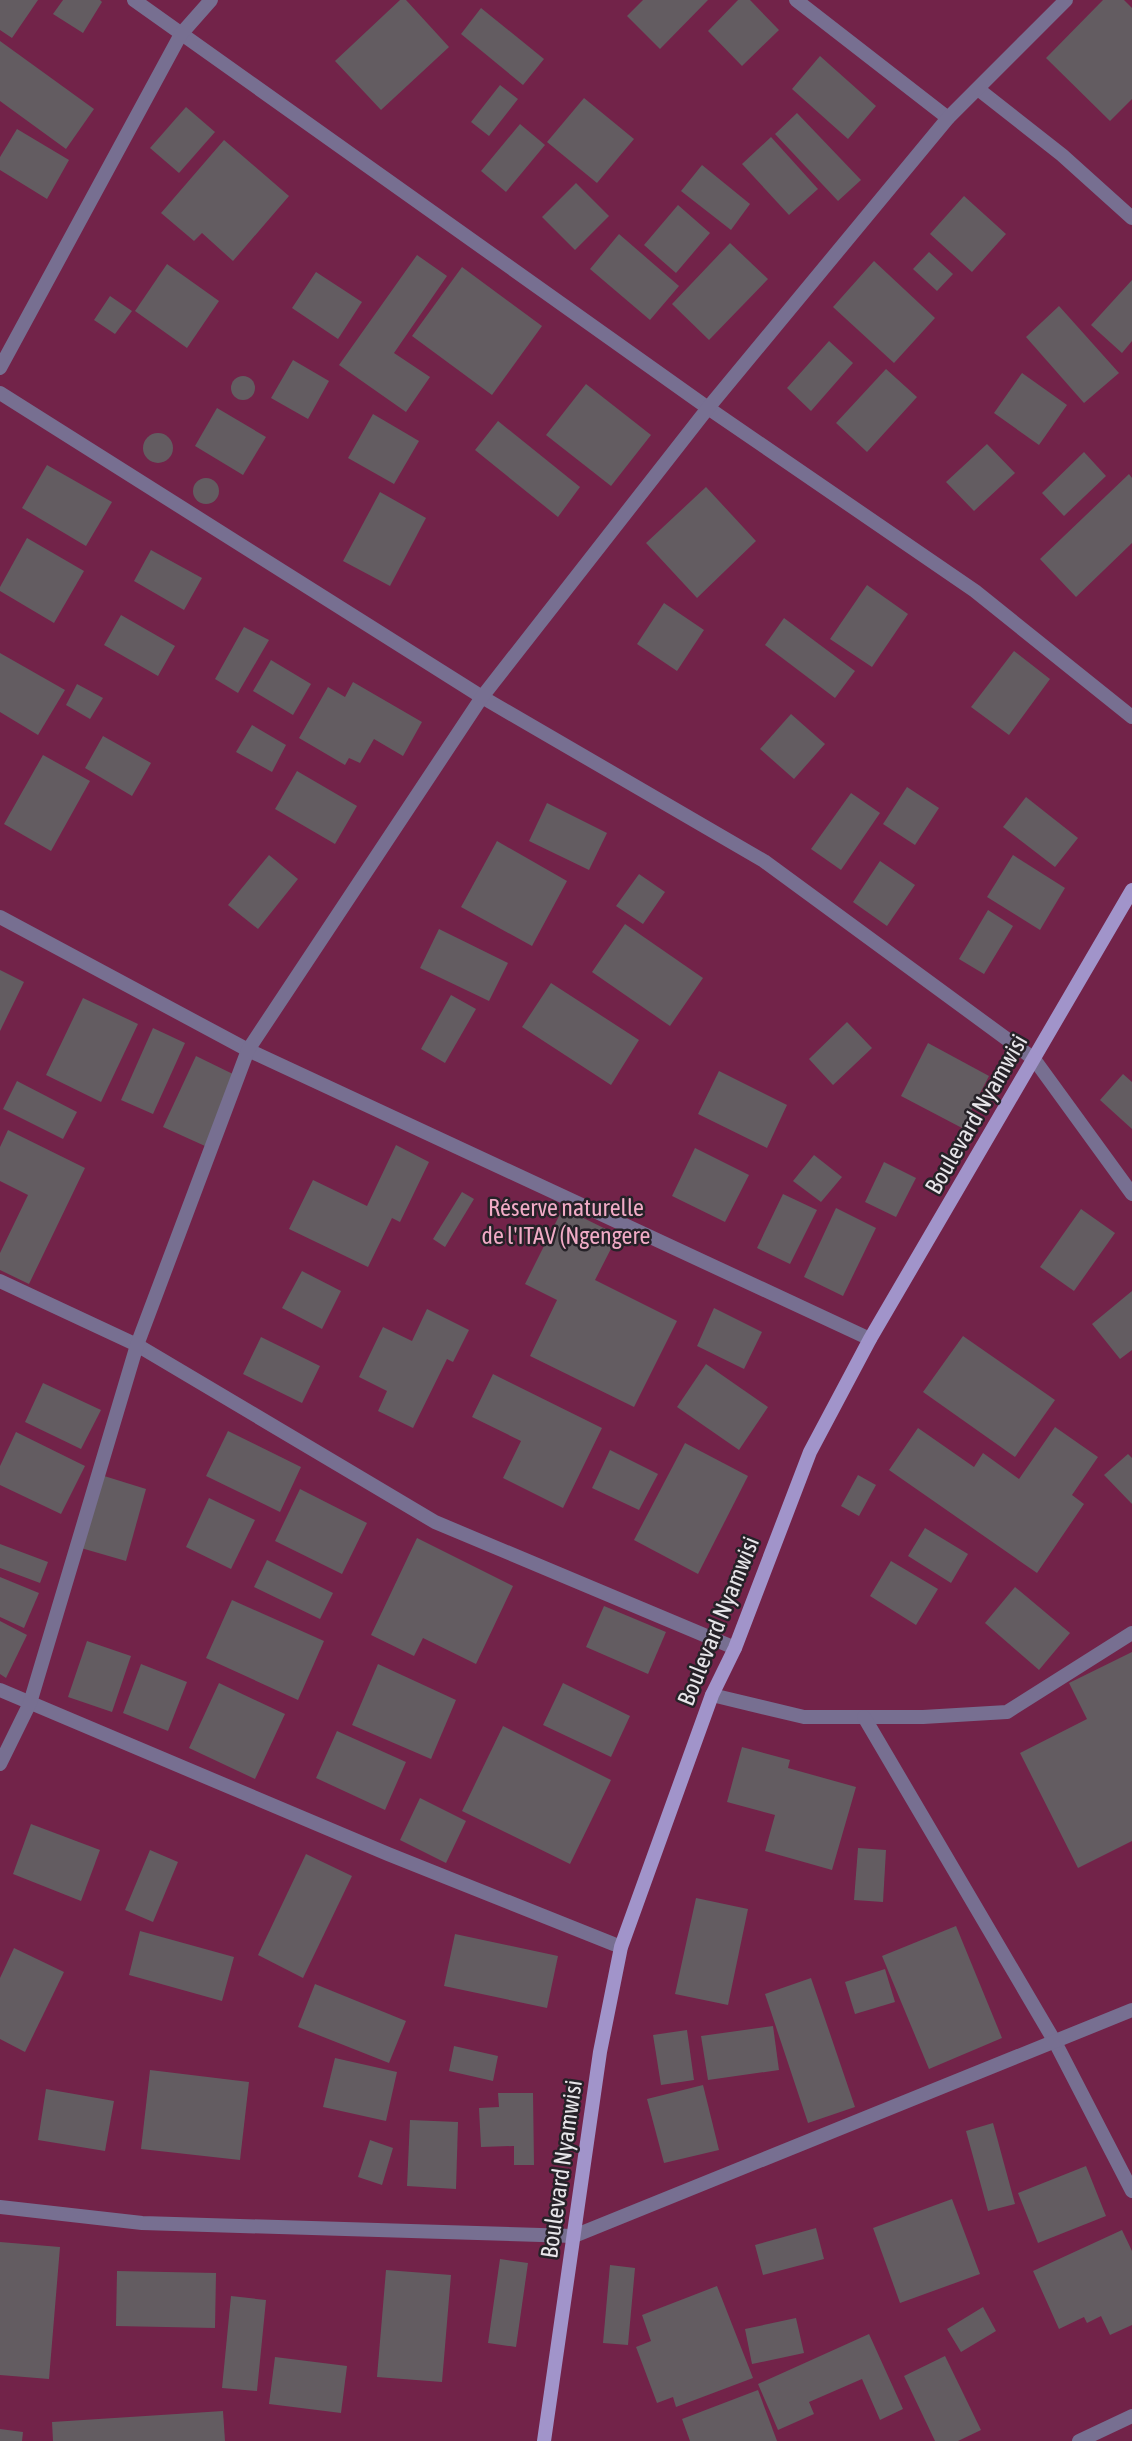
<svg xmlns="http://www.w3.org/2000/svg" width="1132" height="2441" font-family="'Asap Condensed',sans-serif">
	<rect width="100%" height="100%" fill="#302c32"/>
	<!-- green -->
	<rect fill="#722349" x="0" y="0" width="1132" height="2441"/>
	<!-- building -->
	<g fill="#635c61">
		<path d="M0,0H38L12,38L0,30Z"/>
		<path d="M63,0H100L102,2L83,33L53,14Z"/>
		<path d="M400,0H406L449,47L381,110L335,61Z"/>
		<path d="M643,0H708L660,49L627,16Z"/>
		<path d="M738,0H750L779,30L742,66L708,31Z"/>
		<path d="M1103,0H1124L1132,8V99L1110,121L1046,58Z"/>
		<path d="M481,8L544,59L523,85L461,34Z"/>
		<path d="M0,41L94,109L66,149L0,101Z"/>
		<path d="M820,56L876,106L848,139L792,89Z"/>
		<path d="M500,85L518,99L489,136L471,122Z"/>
		<path d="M584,98L634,139L597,183L547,142Z"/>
		<path d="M186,107L215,132L179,173L150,148Z"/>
		<path d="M797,113L861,180L838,201L775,134Z"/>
		<path d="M520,124L545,145L506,192L481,171Z"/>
		<path d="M17,129L69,160L47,199L0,170V157Z"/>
		<path d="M771,137L818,189L789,215L742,164Z"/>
		<path d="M224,140L289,196L233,261L202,233L194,241L161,213Z"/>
		<path d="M702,165L750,204L731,230L681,191Z"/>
		<path d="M576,183L609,216L575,250L542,217Z"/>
		<path d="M964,196L1006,234L972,272L930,234Z"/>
		<path d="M678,205L710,233L676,273L644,245Z"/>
		<path d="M619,234L679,286L650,320L590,269Z"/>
		<path d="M730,243L768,279L709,340L672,304Z"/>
		<path d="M929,252L953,274L937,291L913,269Z"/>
		<path d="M417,255L447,276L394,353L430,377L406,412L339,365Z"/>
		<path d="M874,261L935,318L894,363L833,307Z"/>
		<path d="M167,264L219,301L187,348L135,311Z"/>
		<path d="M462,267L542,326L492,395L412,336Z"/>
		<path d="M316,272L362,302L338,339L292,308Z"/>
		<path d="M1132,280V341L1122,353L1091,325Z"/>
		<path d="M110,296L132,311L115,334L94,320Z"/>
		<path d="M1059,306L1119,373L1084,403L1026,337Z"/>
		<path d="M829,341L853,363L811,411L787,388Z"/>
		<path d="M293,360L329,381L308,419L271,398Z"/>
		<path d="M886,369L917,397L867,452L836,423Z"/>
		<path d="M1022,373L1067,405L1039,445L994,413Z"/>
		<circle cx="243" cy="388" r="12"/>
		<path d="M586,384L651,435L611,486L546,435Z"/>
		<path d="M217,408L266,437L243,475L195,446Z"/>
		<path d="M373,414L419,441L394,484L348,458Z"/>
		<path d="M498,421L580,487L558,517L475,450Z"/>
		<circle cx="158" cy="448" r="15"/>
		<path d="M987,444L1015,473L974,511L946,482Z"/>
		<path d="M1084,452L1106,476L1064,516L1042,493Z"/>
		<path d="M47,465L112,502L86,546L22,508Z"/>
		<path d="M1129,474L1132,478V543L1076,597L1040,559Z"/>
		<circle cx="206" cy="491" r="13"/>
		<path d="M706,487L756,541L697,598L646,543Z"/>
		<path d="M380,492L426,518L390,586L343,561Z"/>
		<path d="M27,538L84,571L54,623L0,591V587Z"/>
		<path d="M151,550L202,578L184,610L134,581Z"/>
		<path d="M867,585L908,614L872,667L830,639Z"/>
		<path d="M664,603L704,630L677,671L637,644Z"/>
		<path d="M121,615L175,646L158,676L104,645Z"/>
		<path d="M784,618L855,671L835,698L765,645Z"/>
		<path d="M244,627L269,640L238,693L215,679Z"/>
		<path d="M1014,651L1050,679L1009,735L971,707Z"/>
		<path d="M0,653L65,690L38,735L0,712Z"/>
		<path d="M271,660L311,684L293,715L253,691Z"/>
		<path d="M353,682L422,722L403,756L374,739L360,763L349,758L345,765L299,738L328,687L345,697Z"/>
		<path d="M77,684L103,698L90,719L66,705Z"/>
		<path d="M791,714L825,744L794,779L760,749Z"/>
		<path d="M252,725L286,745L272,772L236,752Z"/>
		<path d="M103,736L151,763L132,796L85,768Z"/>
		<path d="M43,755L90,781L51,851L4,824Z"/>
		<path d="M297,771L357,806L335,844L275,809Z"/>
		<path d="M907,787L939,808L915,845L883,824Z"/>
		<path d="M851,793L880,813L841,870L811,849Z"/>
		<path d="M1026,797L1078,838L1055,867L1003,827Z"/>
		<path d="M547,803L607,833L589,870L529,841Z"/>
		<path d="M497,841L567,881L532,946L461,907Z"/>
		<path d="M269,855L298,879L258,929L228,905Z"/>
		<path d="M1013,855L1065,888L1040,930L987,897Z"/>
		<path d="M880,861L915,885L887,926L853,902Z"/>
		<path d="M639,874L665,892L643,924L616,906Z"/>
		<path d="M988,910L1013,926L984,974L959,959Z"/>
		<path d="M625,924L703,978L670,1026L592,972Z"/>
		<path d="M439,929L508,963L489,1001L420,968Z"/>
		<path d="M0,970L24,982L0,1031Z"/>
		<path d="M551,983L639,1040L611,1085L522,1027Z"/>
		<path d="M451,995L476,1009L445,1063L421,1049Z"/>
		<path d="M83,998L138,1024L101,1102L46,1075Z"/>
		<path d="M847,1022L872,1048L833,1085L809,1059Z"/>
		<path d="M153,1028L185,1043L153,1114L121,1100Z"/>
		<path d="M928,1043L989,1076L962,1128L901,1096Z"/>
		<path d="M196,1056L237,1076L205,1146L163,1127Z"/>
		<path d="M719,1071L787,1105L767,1148L698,1114Z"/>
		<path d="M1123,1074L1132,1082V1129L1100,1100Z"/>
		<path d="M17,1081L77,1112L63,1139L3,1109Z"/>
		<path d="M8,1130L85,1168L29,1284L0,1270V1253L28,1195L0,1181V1147Z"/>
		<path d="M396,1145L429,1162L400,1222L392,1218L368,1267L289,1229L313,1180L367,1206Z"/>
		<path d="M695,1148L749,1175L725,1222L672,1196Z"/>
		<path d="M814,1155L842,1177L821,1202L793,1181Z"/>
		<path d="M884,1162L916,1178L896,1217L865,1202Z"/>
		<path d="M462,1192L474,1199L445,1247L433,1239Z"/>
		<path d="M783,1194L817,1210L790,1264L757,1248Z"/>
		<path d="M563,1208L618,1235L595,1280L677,1321L634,1407L530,1356L557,1300L525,1284Z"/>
		<path d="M836,1208L876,1228L843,1296L804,1277Z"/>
		<path d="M1081,1209L1115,1233L1074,1291L1040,1267Z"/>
		<path d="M302,1271L341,1291L322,1329L282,1308Z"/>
		<path d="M1132,1291V1350L1120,1359L1092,1324Z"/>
		<path d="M714,1308L762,1332L744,1369L697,1346Z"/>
		<path d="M427,1309L469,1330L453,1362L447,1359L413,1428L378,1411L387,1391L359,1377L383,1327L412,1341Z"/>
		<path d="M963,1336L1055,1400L1015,1457L923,1392Z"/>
		<path d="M261,1337L320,1366L302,1403L243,1374Z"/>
		<path d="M706,1364L768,1407L739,1450L677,1407Z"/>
		<path d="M493,1374L602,1428L563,1508L503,1478L521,1441L472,1417Z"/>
		<path d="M43,1383L101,1410L81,1449L25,1422Z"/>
		<path d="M1055,1427L1098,1457L1072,1495L1084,1504L1037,1573L889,1470L918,1428L974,1467L983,1453L1019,1479Z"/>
		<path d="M228,1431L301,1467L280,1512L206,1476Z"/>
		<path d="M16,1432L85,1466L61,1514L0,1485V1466Z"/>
		<path d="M685,1443L748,1476L698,1574L634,1540Z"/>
		<path d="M610,1450L658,1474L639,1510L592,1488Z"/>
		<path d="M1128,1454L1132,1458V1504L1104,1475Z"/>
		<path d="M101,1475L146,1489L126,1561L81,1548Z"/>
		<path d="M858,1475L876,1485L859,1516L841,1506Z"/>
		<path d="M300,1489L367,1523L342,1574L275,1541Z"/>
		<path d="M209,1498L255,1520L231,1569L186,1547Z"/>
		<path d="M925,1528L968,1554L951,1583L908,1556Z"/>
		<path d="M417,1538L513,1586L476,1664L423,1638L414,1656L371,1635Z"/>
		<path d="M0,1544L48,1562L40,1583L0,1568Z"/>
		<path d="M267,1560L333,1593L320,1619L254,1587Z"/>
		<path d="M891,1561L938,1589L916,1625L870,1596Z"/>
		<path d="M0,1577L39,1593L24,1628L0,1617Z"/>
		<path d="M1015,1587L1070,1633L1039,1670L985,1623Z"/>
		<path d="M232,1600L324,1641L298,1700L206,1658Z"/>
		<path d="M604,1606L666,1632L648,1674L586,1647Z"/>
		<path d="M0,1621L27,1635L6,1678L0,1674Z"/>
		<path d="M87,1641L131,1656L112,1712L68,1697Z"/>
		<path d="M1132,1652V1841L1078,1868L1020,1753L1087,1719L1069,1683Z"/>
		<path d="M141,1664L187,1682L168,1731L123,1713Z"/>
		<path d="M378,1664L456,1700L431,1759L352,1725Z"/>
		<path d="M219,1683L285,1714L255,1779L189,1748Z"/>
		<path d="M563,1683L630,1716L611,1757L543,1725Z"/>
		<path d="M503,1726L611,1780L570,1864L462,1811Z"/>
		<path d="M337,1731L406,1762L385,1810L316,1778Z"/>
		<path d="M742,1747L790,1760L788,1768L856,1787L832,1870L765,1851L775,1815L727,1802Z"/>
		<path d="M420,1798L466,1821L446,1863L400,1840Z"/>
		<path d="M31,1824L100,1850L81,1901L13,1874Z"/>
		<path d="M858,1848L886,1850L883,1902L854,1900Z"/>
		<path d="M150,1850L178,1862L153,1922L125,1910Z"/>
		<path d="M306,1854L352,1876L303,1978L258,1955Z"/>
		<path d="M696,1898L748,1909L728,2005L675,1994Z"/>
		<path d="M956,1926L1002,2038L929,2069L882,1956Z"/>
		<path d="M140,1931L234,1957L222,2001L129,1975Z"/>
		<path d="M455,1934L558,1956L547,2008L444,1986Z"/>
		<path d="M14,1948L64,1972L25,2052L0,2039V1978Z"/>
		<path d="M885,1969L895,2002L855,2014L845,1982Z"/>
		<path d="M811,1978L855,2107L808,2123L765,1994Z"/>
		<path d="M315,1984L406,2021L389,2063L298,2027Z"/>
		<path d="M773,2026L779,2070L708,2080L701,2036Z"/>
		<path d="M687,2030L694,2080L661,2085L653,2035Z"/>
		<path d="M454,2046L498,2056L493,2081L449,2071Z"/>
		<path d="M335,2058L397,2072L386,2121L323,2107Z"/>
		<path d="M150,2070L249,2082L240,2160L141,2149Z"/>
		<path d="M703,2085L719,2150L664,2163L647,2099Z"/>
		<path d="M46,2089L114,2101L105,2151L38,2140Z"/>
		<path d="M498,2093H533L534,2165H514V2146L481,2147L479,2108L499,2107Z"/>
		<path d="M410,2120L458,2122L456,2189L407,2186Z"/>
		<path d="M993,2123L1015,2204L988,2211L966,2131Z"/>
		<path d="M370,2140L393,2148L382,2185L358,2177Z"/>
		<path d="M1086,2166L1106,2216L1038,2243L1018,2193Z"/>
		<path d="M952,2199L980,2274L900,2303L873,2228Z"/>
		<path d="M816,2228L824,2259L763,2275L755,2245Z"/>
		<path d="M1122,2230L1132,2251V2325L1110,2335L1101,2316L1087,2323L1084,2317L1059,2329L1033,2271Z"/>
		<path d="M0,2242L60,2247L49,2379L0,2375Z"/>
		<path d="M500,2259L528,2263L516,2347L488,2343Z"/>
		<path d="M610,2265L635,2268L628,2345L603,2343Z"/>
		<path d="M386,2270L451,2275L442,2382L377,2377Z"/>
		<path d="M117,2271L216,2273L215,2328L116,2326Z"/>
		<path d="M717,2286L753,2378L676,2407L673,2397L657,2403L636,2347L651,2341L642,2315Z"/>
		<path d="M231,2296L266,2300L257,2391L222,2388Z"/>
		<path d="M983,2307L996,2331L961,2352L947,2329Z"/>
		<path d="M796,2318L804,2353L752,2364L745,2329Z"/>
		<path d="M869,2334L903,2409L880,2420L862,2379L809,2402L814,2414L778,2430L758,2384Z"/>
		<path d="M945,2356L981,2430L958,2441H935L904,2376Z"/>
		<path d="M275,2357L347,2366L341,2413L269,2404Z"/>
		<path d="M758,2390L777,2441H690L682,2419Z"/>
		<path d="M223,2411L225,2441H53L52,2422Z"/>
		<path d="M0,2429L23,2432L22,2441H0Z"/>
	</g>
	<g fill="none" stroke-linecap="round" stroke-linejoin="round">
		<!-- street -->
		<g stroke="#776f91" stroke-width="14">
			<path d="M134,0L708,408L975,591L1132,717"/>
			<path d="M796,0L948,118"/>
			<path d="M978,89L1062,155L1132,218"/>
			<path d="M0,368L181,34L211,0"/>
			<path d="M0,393L482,697L764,861L1034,1059L1132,1194"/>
			<path d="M0,917L248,1050L870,1339"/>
			<path d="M0,1281L137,1345L435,1522L735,1648"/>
			<path d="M0,1690L388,1854L621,1947"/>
			<path d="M712,1695L804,1717H923L1007,1712L1132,1633"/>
			<path d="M864,1717L1055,2042L1132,2191"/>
			<path d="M0,1764L30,1703L137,1345L248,1050L482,697L708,408L948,118L1066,0"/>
			<path d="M0,2207L142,2223L574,2236L1132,2010"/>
			<path d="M1079,2441L1132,2416"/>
		</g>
		<!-- secondary -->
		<path stroke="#a194ca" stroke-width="14" d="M544,2441L600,2052L621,1947L712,1695L735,1648L810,1452L870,1339L1132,890"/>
	</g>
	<g text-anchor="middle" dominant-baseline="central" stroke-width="5" stroke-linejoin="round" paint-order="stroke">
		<!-- street labels -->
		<g font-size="24" fill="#e7e5e9" stroke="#262228">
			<text transform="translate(976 1114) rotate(-60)">Boulevard Nyamwisi</text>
			<text transform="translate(718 1621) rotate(-68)">Boulevard Nyamwisi</text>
			<text transform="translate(561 2169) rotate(-82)">Boulevard Nyamwisi</text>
		</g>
		<!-- park labels -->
		<g font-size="24" fill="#f1abc6" stroke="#262228">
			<text x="566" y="1207">Réserve naturelle<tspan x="566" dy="28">de l'ITAV (Ngengere</tspan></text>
		</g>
	</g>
</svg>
